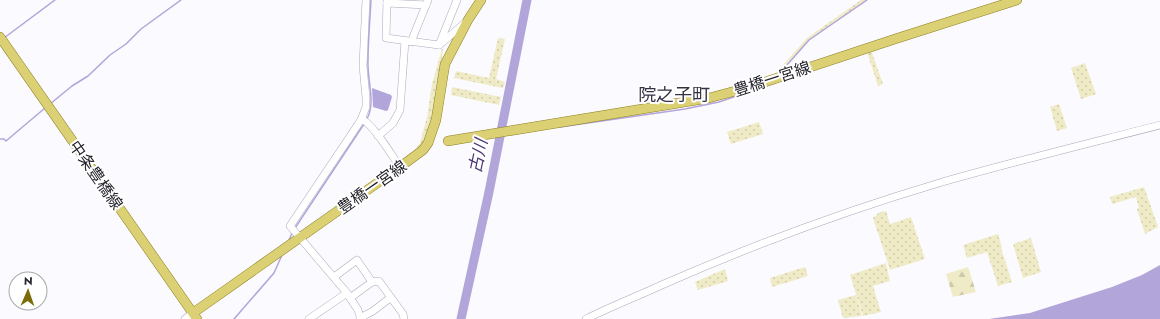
<svg xmlns="http://www.w3.org/2000/svg" width="1160" height="319" font-family="Jost,'Noto Sans JP',sans-serif">
	<style>
		.grass { fill: url(#grass-dots) }
		.forest { fill: url(#forest-firs) }
		.water { fill: #b2a5da }
		.lines { fill: none; stroke-linecap: round; stroke-linejoin: round }
		.stream { stroke: #b2a5da; stroke-width: 1.5 }
		.river { stroke: #b2a5da; stroke-width: 9 }
		.minor-casing { stroke: #ada8bc; stroke-width: 8 }
		.major-casing { stroke: #8d7f20; stroke-width: 10 }
		.minor { stroke: #fff; stroke-width: 7 }
		.major { stroke: #dcd075; stroke-width: 9 }
		.labels { text-anchor: middle; dominant-baseline: central; stroke-width: 4; stroke-linejoin: round; paint-order: stroke }
		.street-label { font-size: 16px; fill: #26242c; stroke: #fff }
		.water-label { font-size: 17px; font-style: italic; fill: #4c3778; stroke: #fff }
		.quarter-label { font-size: 18px; fill: #363243; stroke: #fff }
	</style>
	<defs>
		<pattern id="grass-dots" width="8" height="8" patternUnits="userSpaceOnUse"><rect width="8" height="8" fill="#f0ebc7"/><path d="M2 2h.1M6 6h.1" fill="none" stroke="#cec9ab" stroke-width="1.8" stroke-linecap="round"/></pattern>
		<pattern id="forest-firs" width="22" height="20" patternUnits="userSpaceOnUse"><rect width="22" height="20" fill="#f0ebc7"/><path d="M5 1l3.5 6h-7zM16 11l3.5 6h-7z" fill="#cec9ab"/></pattern>
	</defs>
	<rect width="100%" height="100%" fill="#fbfafe"/>
	<!-- grass -->
	<g class="grass">
		<path d="M 861,0 L 867,0 L 809,40 L 779,72 L 779,74 L 773,76 L 807,38 Z"/>
		<path d="M 498,38 L 505,39 L 496,79 L 505,82 L 503,88 L 454,78 L 456,71 L 489,78 Z"/>
		<path d="M 442,49 L 443,49 L 435,107 L 425,144 L 400,163 L 399,162 L 414,151 L 420,143 L 427,117 L 432,84 Z"/>
		<path d="M 871,50 L 883,84 L 878,86 L 867,52 Z"/>
		<path d="M 1085,63 L 1096,94 L 1081,99 L 1071,68 Z"/>
		<path d="M 452,87 L 501,97 L 499,105 L 451,95 Z"/>
		<path d="M 1059,104 L 1067,128 L 1057,131 L 1050,107 Z"/>
		<path d="M 759,122 L 763,134 L 731,144 L 727,132 Z"/>
		<path d="M 1144,187 L 1158,227 L 1145,234 L 1137,209 L 1139,208 L 1136,197 L 1112,204 L 1110,197 Z"/>
		<path d="M 886,211 L 890,224 L 911,217 L 925,259 L 890,270 L 873,218 L 880,212 Z"/>
		<path d="M 998,234 L 1002,247 L 1001,248 L 1012,282 L 998,286 L 987,252 L 967,258 L 963,245 Z"/>
		<path d="M 1031,238 L 1041,272 L 1023,278 L 1013,244 Z"/>
		<path d="M 886,263 L 890,281 L 873,286 L 881,312 L 863,316 L 850,275 Z"/>
		<path d="M 805,267 L 808,276 L 772,287 L 770,278 Z"/>
		<path d="M 725,269 L 728,281 L 698,290 L 695,282 Z"/>
		<path d="M 856,295 L 862,316 L 843,318 L 838,300 Z"/>
	</g>
	<!-- forest -->
	<path class="forest" d="M 968,267 L 976,292 L 953,297 L 946,274 Z"/>
	<!-- water -->
	<g class="water">
		<path d="M 372,88 L 391,95 L 392,97 L 388,110 L 386,111 L 373,107 Z"/>
		<path d="M 1160,265 L 1160,319 L 989,319 L 1030,313 L 1112,287 L 1142,275 Z"/>
	</g>
	<g class="lines">
		<!-- stream -->
		<g class="stream">
			<path d="M 4,38 L 55,0"/>
			<path d="M 779,74 L 809,40 L 867,0"/>
			<path d="M 50,104 L 72,86 L 88,76 L 110,55 L 126,44 L 141,29 L 181,0"/>
			<path d="M 367,119 C 376,102 367,80 368,61 C 368,41 370,20 371,0"/>
			<path d="M 560,127 L 685,109 L 719,102 L 775,83"/>
			<path d="M 0,139 L 4,139 L 6,141 L 45,108"/>
			<path d="M 295,228 L 364,124"/>
			<path d="M 289,240 L 292,233"/>
			<path d="M 234,319 L 274,273 L 282,255"/>
		</g>
		<!-- river -->
		<path class="river" d="M 461,319 L 489,192 L 527,0"/>
		<!-- minor casing -->
		<g class="minor-casing">
			<g id="minor">
				<path d="M 387,0 L 386,38 L 439,45 L 465,23"/>
				<path d="M 387,3 L 426,5"/>
				<path d="M 411,42 L 428,0"/>
				<path d="M 439,45 L 457,0"/>
				<path d="M 362,119 C 376,128 390,153 400,167"/>
				<path d="M 378,136 L 393,123 L 400,110 L 405,41"/>
				<path d="M 334,277 L 357,260 L 372,282"/>
				<path d="M 350,298 L 372,282 L 379,281 L 403,314 L 404,319"/>
				<path d="M 360,318 L 373,311 L 390,298"/>
				<path d="M 185,319 L 193,313"/>
				<path d="M 309,319 L 347,293"/>
				<path d="M 361,319 L 358,310 L 347,293 L 290,226 L 361,120 L 366,107 L 366,98 L 363,66 L 366,0"/>
				<path d="M 586,319 C 612,306 638,296 664,284 C 753,245 845,211 939,183 C 1012,162 1086,144 1160,125"/>
			</g>
		</g>
		<!-- major casing -->
		<g class="major-casing">
			<g id="major">
				<path d="M 0,37 L 197,319"/>
				<path d="M 448,141 L 709,98 L 750,87 L 895,39 L 1017,0"/>
				<path d="M 193,313 L 400,167 L 423,150 L 428,143 L 436,120 L 445,64 L 468,20 L 481,0"/>
			</g>
		</g>
		<!-- minor -->
		<use href="#minor" class="minor"/>
		<!-- major -->
		<use href="#major" class="major"/>
	</g>
	<g class="labels">
		<!-- street labels -->
		<g class="street-label">
			<text transform="translate(772 79) rotate(-18)">豊橋一宮線</text>
			<text transform="translate(96 175) rotate(55)">中条豊橋線</text>
			<text transform="translate(372 187) rotate(-35)">豊橋一宮線</text>
		</g>
		<!-- water labels -->
		<g class="water-label">
			<text transform="translate(478 156) rotate(-78)">古川</text>
		</g>
		<!-- quarter labels -->
		<g class="quarter-label">
			<text x="674" y="95">院之子町</text>
		</g>
	</g>
	<!-- north arrow -->
	<g transform="translate(28 291) rotate(2)"><circle r="19" fill="#ffffff" stroke="#a8a7ab"/>
	<path d="M0-3L7 15L0 10L-7 15Z" fill="#7a6c06"/>
	<text y="-6" font-size="11" font-weight="bold" text-anchor="middle" fill="#26242c">N</text>
	</g>
</svg>
